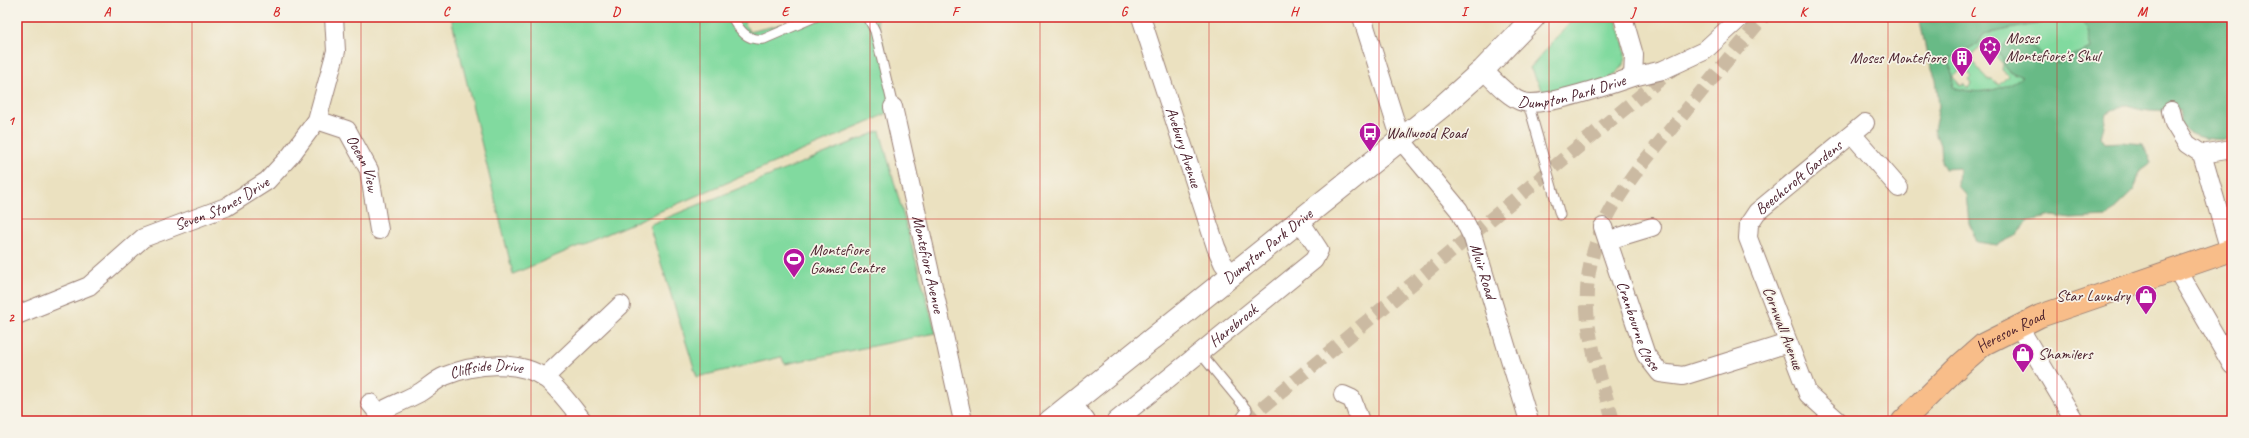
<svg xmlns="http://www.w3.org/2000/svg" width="2249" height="438" font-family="Caveat,sans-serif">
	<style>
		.green { fill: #81da9f; stroke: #667c65; fill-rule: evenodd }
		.forest { fill: #68ba86; stroke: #596c58 }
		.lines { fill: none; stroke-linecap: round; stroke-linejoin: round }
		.pedestrian-tunnel { stroke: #cbbaa2; stroke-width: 14; stroke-dasharray: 14 7; stroke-linecap: butt }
		.service-casing { stroke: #9a8076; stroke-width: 11 }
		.minor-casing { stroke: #9a8076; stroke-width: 20 }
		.tertiary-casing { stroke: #9a8076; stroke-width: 24 }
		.primary-casing { stroke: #9a8076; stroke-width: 24 }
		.service { stroke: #fff; stroke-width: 9 }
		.minor { stroke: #fff; stroke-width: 18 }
		.tertiary { stroke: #fff; stroke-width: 22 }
		.primary { stroke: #f8bd89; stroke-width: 22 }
		.grid { fill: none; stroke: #d62828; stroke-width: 1; stroke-opacity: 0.55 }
		.labels { text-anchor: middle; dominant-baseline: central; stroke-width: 3.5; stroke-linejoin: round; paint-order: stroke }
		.poi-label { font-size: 16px; fill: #4a1f2b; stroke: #f7f3e8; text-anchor: start }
		.street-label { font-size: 16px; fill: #4a1f2b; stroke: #f7f3e8 }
		.neatline { fill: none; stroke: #d62828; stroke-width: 1.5 }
		.grid-label { font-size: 13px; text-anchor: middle; font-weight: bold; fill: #d62828 }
	</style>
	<rect width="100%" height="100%" fill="#f7f3e8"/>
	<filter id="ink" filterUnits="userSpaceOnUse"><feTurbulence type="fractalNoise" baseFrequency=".025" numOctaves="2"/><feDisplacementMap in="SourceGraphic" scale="8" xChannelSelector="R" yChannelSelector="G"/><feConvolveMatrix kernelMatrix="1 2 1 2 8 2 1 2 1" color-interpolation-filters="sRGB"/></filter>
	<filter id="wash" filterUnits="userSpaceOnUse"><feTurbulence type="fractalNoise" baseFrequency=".012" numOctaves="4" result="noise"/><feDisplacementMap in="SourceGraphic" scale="16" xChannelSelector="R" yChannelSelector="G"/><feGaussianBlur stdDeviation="0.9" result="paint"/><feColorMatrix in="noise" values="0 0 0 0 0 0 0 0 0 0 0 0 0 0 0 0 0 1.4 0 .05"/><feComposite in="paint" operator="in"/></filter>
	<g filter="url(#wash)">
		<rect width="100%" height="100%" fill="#ebe1c0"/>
		<!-- green -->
		<g class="green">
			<path d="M 451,17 L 742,17 L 749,32 L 813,17 L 876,17 L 899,106 L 872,121 L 513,274 Z"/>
			<path d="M 1575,17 L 1615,17 C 1619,28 1624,41 1625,53 C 1627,86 1570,90 1545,95 L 1530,68 Z"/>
			<path d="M 2057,17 L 2080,17 L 2088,30 L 2092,48 L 2073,55 L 2058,64 L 2041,59 L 2002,57 L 2007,70 L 2023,77 C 2001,91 1978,96 1953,87 L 1950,59 L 1977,45 L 1984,34 L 2041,23 ZM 1982,46 L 1988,47 L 2003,64 L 2002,70 L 2008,76 L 1999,85 L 1992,79 L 1987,79 L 1972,61 L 1972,55 ZM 1963,67 L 1972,77 L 1969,80 L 1972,84 L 1968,88 L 1964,84 L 1961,86 L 1953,77 Z"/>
			<path d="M 880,131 L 936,333 L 785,364 L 781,357 L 697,377 L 649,225 Z"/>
		</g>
		<!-- forest -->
		<path class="forest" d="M 1919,17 L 2057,17 L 2041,23 L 1984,34 L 1977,45 L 1950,59 L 1953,87 C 1977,96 2001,91 2022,77 L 2007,70 L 2002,57 L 1997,52 L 2007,42 L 2018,39 L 2039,51 L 2041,59 L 2058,64 L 2073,55 L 2092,48 L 2088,30 L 2080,17 L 2232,17 L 2232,139 C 2218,140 2189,140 2182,125 C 2180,120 2180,113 2179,109 C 2159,113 2144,112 2124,105 L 2107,114 L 2101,137 L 2105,143 L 2121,142 L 2143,144 L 2151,163 L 2140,171 L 2134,190 L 2106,217 L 2071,219 L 2052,216 L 2029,221 L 2015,236 L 1997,245 L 1977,242 L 1969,223 L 1966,195 L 1958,186 L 1959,168 L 1945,169 L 1941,161 L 1940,145 L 1934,130 L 1939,106 L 1936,79 L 1927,55 Z"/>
	</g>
	<g filter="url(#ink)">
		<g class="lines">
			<!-- pedestrian-tunnel -->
			<g class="pedestrian-tunnel">
				<path d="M 1246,421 L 1674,68"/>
				<path d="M 1613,421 C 1603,384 1589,347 1587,309 C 1583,228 1632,176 1680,118 C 1707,84 1735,51 1763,17"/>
			</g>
			<!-- service casing -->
			<g class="service-casing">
				<g id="service">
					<path d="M 732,17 C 740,31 747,41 764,39 L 815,17"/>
					<path d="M 868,17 L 875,31 L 893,107"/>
					<path d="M 1528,103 L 1560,215"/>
					<path d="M 1200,353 L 1247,410 L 1239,421"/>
				</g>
			</g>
			<!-- minor casing -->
			<g class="minor-casing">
				<g id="minor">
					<path id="s1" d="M 1141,17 L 1216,247 L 1223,263 L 1232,275"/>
					<path id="s2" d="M 1362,17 L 1401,140 L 1459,210 L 1473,238 L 1529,421"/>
					<path id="s3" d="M 1483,70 C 1494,80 1506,95 1520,101 C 1540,110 1611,84 1633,77 L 1634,55 L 1623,17"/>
					<path d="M 1633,77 L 1663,70 L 1704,51 L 1741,17"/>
					<path id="s4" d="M 893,107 L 963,421"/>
					<path d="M 2171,111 L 2174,123 L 2187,144 L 2202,154 L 2230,251"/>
					<path id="s5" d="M 317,120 L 347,130 L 369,170 L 379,230"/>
					<path d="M 1852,134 L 1899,188"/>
					<path d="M 2202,154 L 2232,149"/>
					<path id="s6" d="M 1603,227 L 1646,355 L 1660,373 L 1683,376 L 1788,343"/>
					<path d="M 1609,240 L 1652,227"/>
					<path d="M 2176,268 L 2232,365"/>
					<path id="s7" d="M 17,315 L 89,286 L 143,238 L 226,207 L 267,181 L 291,155 L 317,120 L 336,51 L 334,17"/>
					<path d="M 2019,327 L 2075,421"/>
					<path d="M 544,378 L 621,305"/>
					<path d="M 1343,395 L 1352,399 L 1360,421"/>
					<path id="s8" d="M 370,403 L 378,413 C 392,405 406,400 419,393 C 428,388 435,380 445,376 C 474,364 518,359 545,378 C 560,390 571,406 583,421"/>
					<path d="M 1072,403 L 1086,421"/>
					<path id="s9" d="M 1116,421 L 1314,260 L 1319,250 L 1300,221"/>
					<path id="s10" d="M 1838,421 L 1808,394 L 1748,238 L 1749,224 L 1757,212 L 1865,123"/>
				</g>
			</g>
			<!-- tertiary casing -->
			<g class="tertiary-casing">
				<g id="tertiary">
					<path id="s11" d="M 1050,421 L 1445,104 L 1483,70 L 1534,17"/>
				</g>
			</g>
			<!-- primary casing -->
			<g class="primary-casing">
				<g id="primary">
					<path id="s12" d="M 1903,421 L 1961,364 L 1984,344 L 2040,316 L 2232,250"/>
				</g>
			</g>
			<!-- service -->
			<use href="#service" class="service"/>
			<!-- minor -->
			<use href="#minor" class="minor"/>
			<!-- tertiary -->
			<use href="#tertiary" class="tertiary"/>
			<!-- primary -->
			<use href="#primary" class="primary"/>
		</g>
	</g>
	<!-- grid -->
	<path class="grid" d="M 192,17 L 192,421M 361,17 L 361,421M 531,17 L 531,421M 700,17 L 700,421M 870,17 L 870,421M 1040,17 L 1040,421M 1209,17 L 1209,421M 1379,17 L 1379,421M 1549,17 L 1549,421M 1718,17 L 1718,421M 1888,17 L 1888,421M 2057,17 L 2057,421M 17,219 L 2232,219"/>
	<!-- icons -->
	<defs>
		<g id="synagogue-pin" transform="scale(1.15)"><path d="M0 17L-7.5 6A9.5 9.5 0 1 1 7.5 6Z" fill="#b5179e" stroke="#f7f3e8"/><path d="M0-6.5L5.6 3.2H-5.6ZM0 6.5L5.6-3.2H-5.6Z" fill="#fff"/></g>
		<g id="building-pin" transform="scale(1.15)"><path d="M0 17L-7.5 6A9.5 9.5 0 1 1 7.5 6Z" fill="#b5179e" stroke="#f7f3e8"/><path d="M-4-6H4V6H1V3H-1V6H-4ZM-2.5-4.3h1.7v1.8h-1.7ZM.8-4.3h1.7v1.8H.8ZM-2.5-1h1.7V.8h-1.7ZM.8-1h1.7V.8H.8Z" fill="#fff"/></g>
		<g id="bus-pin" transform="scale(1.15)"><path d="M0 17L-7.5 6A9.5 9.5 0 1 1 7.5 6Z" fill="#b5179e" stroke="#f7f3e8"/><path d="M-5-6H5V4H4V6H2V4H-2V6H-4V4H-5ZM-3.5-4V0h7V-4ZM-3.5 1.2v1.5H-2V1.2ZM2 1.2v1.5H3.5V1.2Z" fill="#fff"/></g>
		<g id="stadium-pin" transform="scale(1.15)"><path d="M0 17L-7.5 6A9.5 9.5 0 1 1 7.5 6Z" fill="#b5179e" stroke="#f7f3e8"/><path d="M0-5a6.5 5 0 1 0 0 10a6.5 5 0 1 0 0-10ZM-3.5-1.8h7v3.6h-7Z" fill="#fff"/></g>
		<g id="shop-pin" transform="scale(1.15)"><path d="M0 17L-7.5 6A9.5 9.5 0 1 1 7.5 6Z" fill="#b5179e" stroke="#f7f3e8"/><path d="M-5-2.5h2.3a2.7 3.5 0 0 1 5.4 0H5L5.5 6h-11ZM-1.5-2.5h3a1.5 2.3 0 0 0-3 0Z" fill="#fff"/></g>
	</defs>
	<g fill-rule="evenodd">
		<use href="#synagogue-pin" x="1990" y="47"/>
		<use href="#building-pin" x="1962" y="58"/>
		<use href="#bus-pin" x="1370" y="133"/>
		<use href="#stadium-pin" x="794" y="259"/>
		<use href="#shop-pin" x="2146" y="296"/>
		<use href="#shop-pin" x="2023" y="354"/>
	</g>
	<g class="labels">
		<!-- poi labels -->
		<g class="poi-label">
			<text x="2006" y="38">Moses<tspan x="2006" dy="18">Montefiore's Shul</tspan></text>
			<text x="1946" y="58" text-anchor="end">Moses Montefiore</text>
			<text x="1386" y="133">Wallwood Road</text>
			<text x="810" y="250">Montefiore<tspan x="810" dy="18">Games Centre</tspan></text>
			<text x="2130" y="296" text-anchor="end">Star Laundry</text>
			<text x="2038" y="354">Shamilers</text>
		</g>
		<!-- street labels -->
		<g class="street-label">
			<text stroke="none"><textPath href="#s3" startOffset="102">Dumpton Park Drive</textPath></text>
			<text stroke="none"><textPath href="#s1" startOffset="137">Avebury Avenue</textPath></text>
			<text stroke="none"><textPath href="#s5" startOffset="69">Ocean View</textPath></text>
			<text stroke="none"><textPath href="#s10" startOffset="290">Beechcroft Gardens</textPath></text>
			<text stroke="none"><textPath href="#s7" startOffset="236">Seven Stones Drive</textPath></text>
			<text stroke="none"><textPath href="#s11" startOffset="279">Dumpton Park Drive</textPath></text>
			<text stroke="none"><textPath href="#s4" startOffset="161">Montefiore Avenue</textPath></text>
			<text stroke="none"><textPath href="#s2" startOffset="286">Muir Road</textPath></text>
			<text stroke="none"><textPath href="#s6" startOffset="105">Cranbourne Close</textPath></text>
			<text stroke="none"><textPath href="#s9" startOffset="151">Harebrook</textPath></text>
			<text transform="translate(1783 328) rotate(69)">Cornwall Avenue</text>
			<text stroke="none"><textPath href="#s12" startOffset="141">Hereson Road</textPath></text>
			<text stroke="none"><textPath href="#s8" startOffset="132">Cliffside Drive</textPath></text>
		</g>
	</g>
	<!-- margin -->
	<rect width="2249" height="438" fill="none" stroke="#f7f3e8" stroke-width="44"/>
	<rect x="22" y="22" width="2205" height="394" class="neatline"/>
	<g class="grid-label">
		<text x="107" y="16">A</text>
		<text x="276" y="16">B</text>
		<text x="446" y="16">C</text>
		<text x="616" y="16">D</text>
		<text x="785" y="16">E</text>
		<text x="955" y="16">F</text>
		<text x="1124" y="16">G</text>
		<text x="1294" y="16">H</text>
		<text x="1464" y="16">I</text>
		<text x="1633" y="16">J</text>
		<text x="1803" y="16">K</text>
		<text x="1973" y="16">L</text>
		<text x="2142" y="16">M</text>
		<text x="11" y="125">1</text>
		<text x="11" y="322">2</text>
	</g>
</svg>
